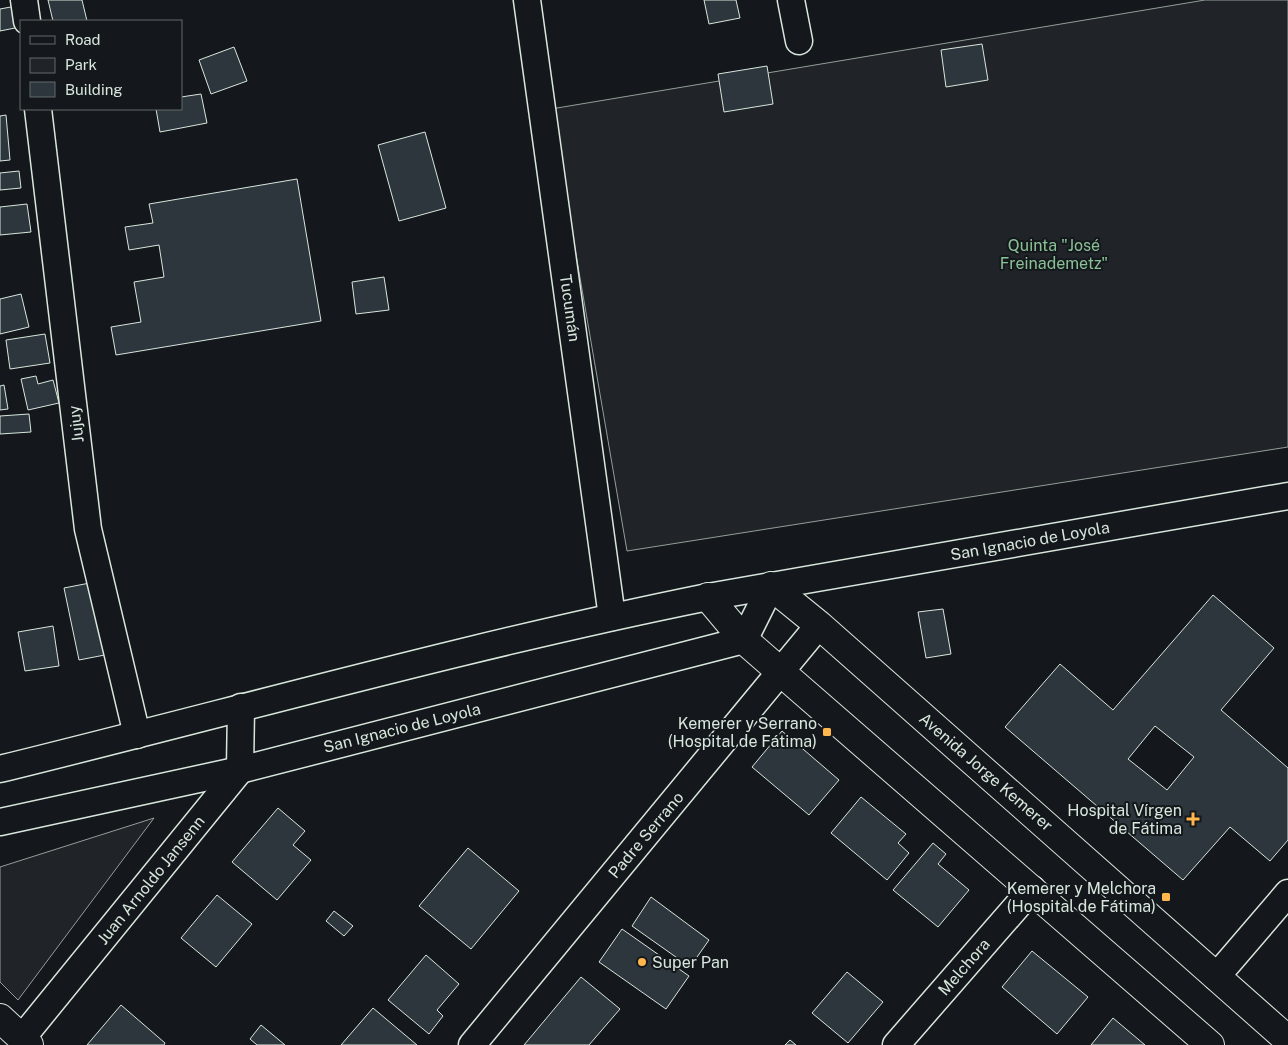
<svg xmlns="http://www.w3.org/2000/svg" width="1288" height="1045" font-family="'Public Sans',sans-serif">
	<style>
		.green { fill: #202428; stroke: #939e99 }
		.building { fill: #2c363c; stroke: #d8e6dc; fill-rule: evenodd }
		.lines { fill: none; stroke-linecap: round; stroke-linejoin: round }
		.street-casing { stroke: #d8e6dc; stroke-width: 29 }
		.secondary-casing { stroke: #d8e6dc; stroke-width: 30 }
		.street { stroke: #14181c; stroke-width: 26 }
		.secondary { stroke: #14181c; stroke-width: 28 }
		.poi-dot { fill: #ffb74d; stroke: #14181c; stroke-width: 2 }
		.labels { text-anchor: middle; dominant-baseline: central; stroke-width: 4; stroke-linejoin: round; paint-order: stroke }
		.park-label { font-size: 16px; fill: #8ac095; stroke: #14181c }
		.street-label { font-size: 16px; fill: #d8e6dc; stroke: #14181c }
		.poi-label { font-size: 16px; fill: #d8e6dc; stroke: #14181c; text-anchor: end }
	</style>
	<rect width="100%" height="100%" fill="#14181c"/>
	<!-- green -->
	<g class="green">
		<path d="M 1205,0 L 1288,0 L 1288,447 L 627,551 L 551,109 Z"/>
		<path d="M 154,818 L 18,1000 L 0,982 L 0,867 Z"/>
	</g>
	<!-- building -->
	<g class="building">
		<path d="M 48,0 L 82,0 L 87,21 L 53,21 Z"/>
		<path d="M 704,0 L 736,0 L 740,18 L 709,24 Z"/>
		<path d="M 16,6 L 20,27 L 0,31 L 0,9 Z"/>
		<path d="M 982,44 L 988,80 L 946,87 L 941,50 Z"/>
		<path d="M 234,47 L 247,81 L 211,94 L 199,60 Z"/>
		<path d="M 767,66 L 773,104 L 724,112 L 718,74 Z"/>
		<path d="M 201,94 L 207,123 L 160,132 L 156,109 L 181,109 L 181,97 Z"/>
		<path d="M 6,115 L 10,160 L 0,161 L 0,116 Z"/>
		<path d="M 425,132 L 446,208 L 399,221 L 378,145 Z"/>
		<path d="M 19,171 L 21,188 L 0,190 L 0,173 Z"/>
		<path d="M 297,179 L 321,321 L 116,355 L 111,327 L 141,322 L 134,282 L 164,277 L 159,245 L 129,250 L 125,227 L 153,223 L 149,204 Z"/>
		<path d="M 27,204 L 31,232 L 0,235 L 0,207 Z"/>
		<path d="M 384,277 L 389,310 L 356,314 L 352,282 Z"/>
		<path d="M 21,294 L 29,327 L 0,334 L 0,299 Z"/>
		<path d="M 45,334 L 50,363 L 10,369 L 6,340 Z"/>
		<path d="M 36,376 L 38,384 L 53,380 L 59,403 L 28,410 L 21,379 Z"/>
		<path d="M 4,385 L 8,409 L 0,410 L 0,386 Z"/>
		<path d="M 29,414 L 31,432 L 0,434 L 0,416 Z"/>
		<path d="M 100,581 L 115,653 L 79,660 L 64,588 Z"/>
		<path d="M 1213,595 L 1274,648 L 1221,710 L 1288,768 L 1288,840 L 1270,861 L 1230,827 L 1183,880 L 1005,727 L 1060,664 L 1113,710 ZM 1155,726 L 1194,757 L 1167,790 L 1128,759 Z"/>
		<path d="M 943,609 L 951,654 L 926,658 L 918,612 Z"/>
		<path d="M 53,626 L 59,666 L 25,671 L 18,632 Z"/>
		<path d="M 782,731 L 839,780 L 809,815 L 752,767 Z"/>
		<path d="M 861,797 L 906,834 L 898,843 L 909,853 L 887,880 L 831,833 Z"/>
		<path d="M 278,808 L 305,831 L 293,845 L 311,860 L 277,900 L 232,862 Z"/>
		<path d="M 933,843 L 946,854 L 938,864 L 969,890 L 938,927 L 893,890 Z"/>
		<path d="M 468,848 L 519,891 L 471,949 L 419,906 Z"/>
		<path d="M 217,895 L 252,924 L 216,967 L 181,938 Z"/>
		<path d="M 651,897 L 709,940 L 690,967 L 632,926 Z"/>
		<path d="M 334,911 L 353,926 L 344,936 L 326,921 Z"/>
		<path d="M 622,929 L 689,976 L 666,1009 L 599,962 Z"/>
		<path d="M 1032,951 L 1088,997 L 1057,1034 L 1002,987 Z"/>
		<path d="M 426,955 L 459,984 L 437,1010 L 443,1016 L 429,1034 L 388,1000 Z"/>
		<path d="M 847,972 L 883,1002 L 848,1043 L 812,1013 Z"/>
		<path d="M 581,977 L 620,1009 L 589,1045 L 524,1045 Z"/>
		<path d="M 121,1005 L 165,1043 L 164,1045 L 87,1045 Z"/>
		<path d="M 373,1008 L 417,1045 L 341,1045 Z"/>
		<path d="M 1113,1018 L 1145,1045 L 1091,1045 Z"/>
		<path d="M 261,1025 L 285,1045 L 257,1045 L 250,1039 Z"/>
		<path d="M 790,1040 L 796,1045 L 785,1045 Z"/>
	</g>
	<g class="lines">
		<!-- street casing -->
		<g class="street-casing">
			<g id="street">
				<path d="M 24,0 L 27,21"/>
				<path d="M 527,0 L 612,617"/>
				<path d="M 791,0 L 799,41"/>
				<path d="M 38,109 L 88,529 L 137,735"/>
				<path d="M 0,769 C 236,711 470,645 708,597 L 1288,496"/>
				<path d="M 0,822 L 240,770 L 744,640 L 771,586"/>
				<path d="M 1216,977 L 1288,893"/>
				<path d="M 22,1038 L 240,770 L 241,707"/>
				<path d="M 472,1045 L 819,625"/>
				<path d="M 896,1045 L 1032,889"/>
			</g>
		</g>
		<!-- secondary casing -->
		<g class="secondary-casing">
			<g id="secondary">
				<path d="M 771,586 L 819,625 L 1288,1040"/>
				<path d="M 708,597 L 744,640 L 1210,1045"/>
				<path d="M 0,1018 L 29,1045"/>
			</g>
		</g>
		<!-- street -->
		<use href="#street" class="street"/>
		<!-- secondary -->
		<use href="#secondary" class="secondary"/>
	</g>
	<!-- markers -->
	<g class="poi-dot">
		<rect x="822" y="727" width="10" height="10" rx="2.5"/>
		<path d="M1190.5 811.5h5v5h5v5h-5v5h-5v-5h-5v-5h5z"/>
		<rect x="1161" y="892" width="10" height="10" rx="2.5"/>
		<circle cx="642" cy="962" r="5"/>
	</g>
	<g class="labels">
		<!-- park labels -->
		<g class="park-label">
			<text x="1054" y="245">Quinta "José<tspan x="1054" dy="18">Freinademetz"</tspan></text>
		</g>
		<!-- street labels -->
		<g class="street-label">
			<text transform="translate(570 308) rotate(82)">Tucumán</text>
			<text transform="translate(76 424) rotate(-97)">Jujuy</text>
			<text transform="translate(1030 541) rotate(-10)">San Ignacio de Loyola</text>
			<text transform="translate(402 728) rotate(-14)">San Ignacio de Loyola</text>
			<text transform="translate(986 772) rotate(41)">Avenida Jorge Kemerer</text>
			<text transform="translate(646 835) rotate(-50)">Padre Serrano</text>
			<text transform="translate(151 880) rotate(-51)">Juan Arnoldo Jansenn</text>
			<text transform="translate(964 967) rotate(-49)">Melchora</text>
		</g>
		<!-- poi labels -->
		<g class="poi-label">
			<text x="817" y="723">Kemerer y Serrano<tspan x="817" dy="18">(Hospital de Fátima)</tspan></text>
			<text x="1182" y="810">Hospital Vírgen<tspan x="1182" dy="18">de Fátima</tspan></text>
			<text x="1156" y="888">Kemerer y Melchora<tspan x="1156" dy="18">(Hospital de Fátima)</tspan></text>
			<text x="652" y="962" text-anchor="start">Super Pan</text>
		</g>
	</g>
	<!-- legend -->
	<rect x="20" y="20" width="162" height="90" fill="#14181c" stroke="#626a69"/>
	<rect x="30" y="36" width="25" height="8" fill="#14181c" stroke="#626a69"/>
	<text x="65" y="45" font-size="15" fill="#d8e6dc">Road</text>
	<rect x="30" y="58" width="25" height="15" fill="#202428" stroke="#626a69"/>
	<text x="65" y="70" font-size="15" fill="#d8e6dc">Park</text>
	<rect x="30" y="82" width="25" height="15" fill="#2c363c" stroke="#626a69"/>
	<text x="65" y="95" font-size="15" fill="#d8e6dc">Building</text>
</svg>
